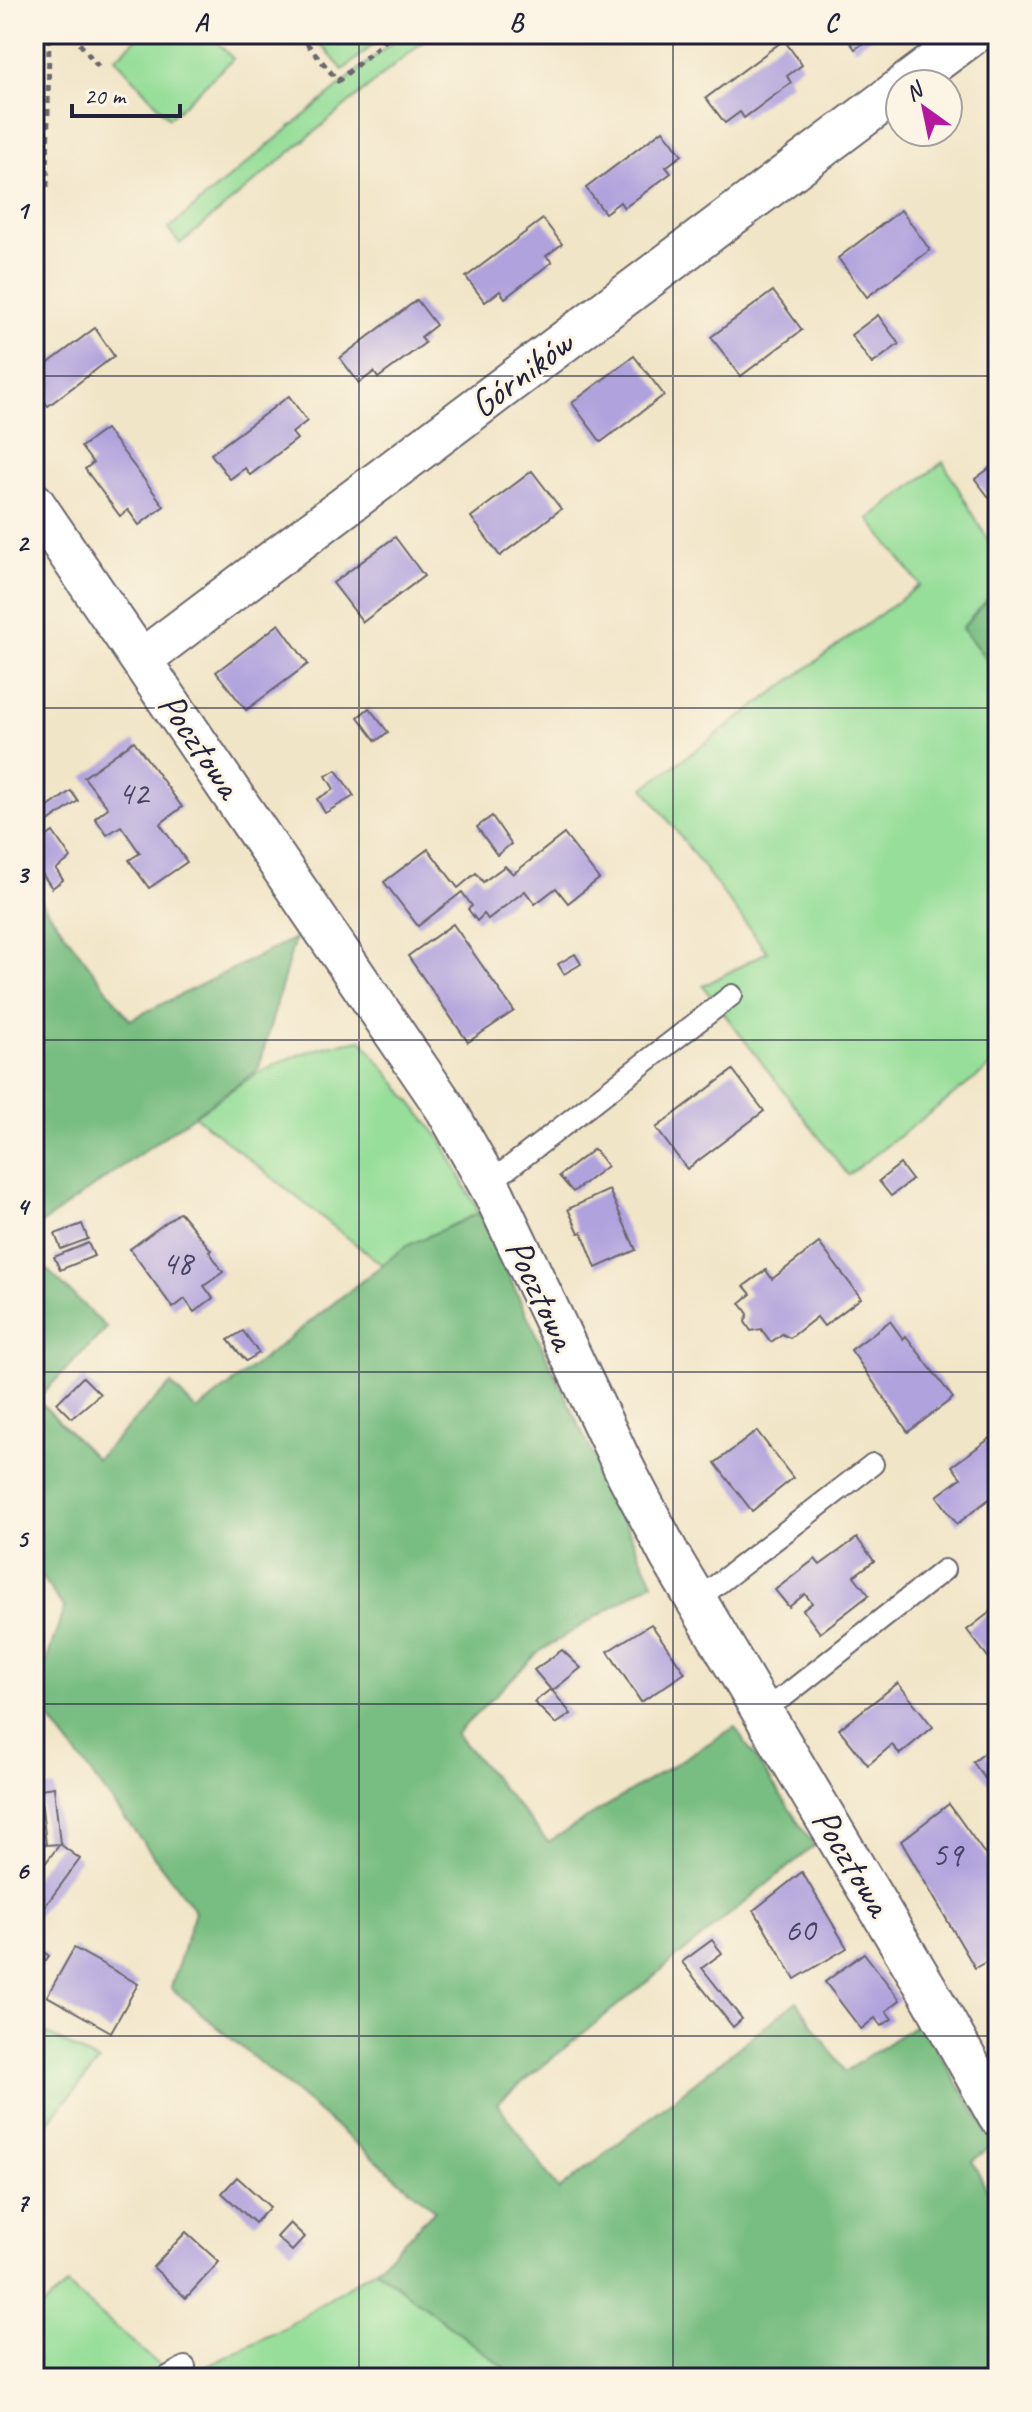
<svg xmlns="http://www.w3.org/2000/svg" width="1032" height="2412" font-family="Caveat,sans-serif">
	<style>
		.green { fill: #96de99; stroke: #5c806a; stroke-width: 2 }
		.forest { fill: #78bd81; stroke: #4d705e; stroke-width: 2 }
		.building { fill: #b0a2dd }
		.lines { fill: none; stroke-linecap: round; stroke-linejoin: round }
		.lane-casing { stroke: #6a666c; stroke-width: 24 }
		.street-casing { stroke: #6a666c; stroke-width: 44 }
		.path { stroke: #6a666c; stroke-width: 5; stroke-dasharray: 6 6; stroke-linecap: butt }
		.lane { stroke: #fff; stroke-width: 20 }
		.street { stroke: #fff; stroke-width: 40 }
		.grid { fill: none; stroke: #22223b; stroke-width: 2; stroke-opacity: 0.55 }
		.labels { text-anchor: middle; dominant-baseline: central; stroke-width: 6; stroke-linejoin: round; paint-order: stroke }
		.number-label { font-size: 34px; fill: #464264 }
		.street-label { font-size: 38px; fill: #22223b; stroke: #fcf5e5 }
		.neatline { fill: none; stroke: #22223b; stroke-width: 3 }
		.grid-label { font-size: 26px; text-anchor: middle; font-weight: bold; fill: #22223b }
	</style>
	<rect width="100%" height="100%" fill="#fcf5e5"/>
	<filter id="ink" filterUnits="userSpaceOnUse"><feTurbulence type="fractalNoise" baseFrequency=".0125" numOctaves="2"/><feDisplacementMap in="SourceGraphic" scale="16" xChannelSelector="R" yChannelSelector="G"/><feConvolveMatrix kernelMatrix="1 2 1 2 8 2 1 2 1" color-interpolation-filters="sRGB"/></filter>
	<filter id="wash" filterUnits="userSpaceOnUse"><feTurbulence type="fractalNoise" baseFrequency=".006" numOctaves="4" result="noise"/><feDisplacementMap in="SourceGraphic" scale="32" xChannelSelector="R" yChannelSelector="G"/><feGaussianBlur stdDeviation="1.8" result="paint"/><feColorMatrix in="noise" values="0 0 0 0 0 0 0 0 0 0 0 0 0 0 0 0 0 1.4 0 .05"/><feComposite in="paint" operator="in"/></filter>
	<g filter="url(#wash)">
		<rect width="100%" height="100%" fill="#f1e5c7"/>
		<!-- green -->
		<g class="green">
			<path d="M 142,34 L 210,34 L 233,59 L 169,118 L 115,58 Z"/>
			<path d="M 312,34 L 386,34 L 343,70 Z"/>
			<path d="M 402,34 L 432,34 L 180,244 L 168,229 Z"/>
			<path d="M 943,462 L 998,557 L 998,588 L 962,628 L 998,674 L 998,1061 L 848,1175 L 703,986 L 767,952 L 644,788 L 920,585 L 869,519 Z"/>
			<path d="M 362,1040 L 442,1141 L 479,1213 L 407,1246 L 382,1265 L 195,1116 C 253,1073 288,1050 362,1040 Z"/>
			<path d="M 35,2027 L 99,2062 L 34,2139 L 34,2029 Z"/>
			<path d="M 375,2269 L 518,2378 L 184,2378 L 286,2327 Z"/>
			<path d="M 67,2285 L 174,2378 L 34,2378 L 34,2315 Z"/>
		</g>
		<!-- forest -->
		<g class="forest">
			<path d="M 998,588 L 998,674 L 962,628 Z"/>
			<path d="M 34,892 L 130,1020 L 295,938 L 258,1070 L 34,1229 Z"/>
			<path d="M 479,1213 L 653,1582 L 539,1652 L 456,1734 L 548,1842 L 735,1727 L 814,1846 L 497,2103 L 559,2190 L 797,2001 L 845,2072 L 920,2022 L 995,2144 L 972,2161 L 998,2211 L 998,2378 L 518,2378 L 375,2269 L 435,2210 L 171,1988 L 195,1911 L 34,1698 L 64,1608 L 34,1567 L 34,1257 L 107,1328 L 37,1399 L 96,1459 L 171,1384 L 197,1411 L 406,1246 Z"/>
		</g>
		<g id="blocks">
			<!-- building -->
			<g class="building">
				<path d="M 844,34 L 876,34 L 855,49 Z"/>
				<path d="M 784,40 L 802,65 L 787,76 L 791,83 L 744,118 L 740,112 L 725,123 L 706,98 Z"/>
				<path d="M 663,130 L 682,155 L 666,167 L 671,173 L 624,208 L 620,202 L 605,213 L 586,188 Z"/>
				<path d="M 901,210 L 930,250 L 867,297 L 838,258 Z"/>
				<path d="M 543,219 L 562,244 L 546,256 L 552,262 L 505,298 L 500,291 L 485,302 L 466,277 Z"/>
				<path d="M 773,291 L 802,330 L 741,376 L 711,337 Z"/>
				<path d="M 417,300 L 436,325 L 421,337 L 425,343 L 378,378 L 374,372 L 359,383 L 340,358 Z"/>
				<path d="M 878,315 L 899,344 L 872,364 L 851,335 Z"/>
				<path d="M 95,328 L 114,356 L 48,406 L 34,388 L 34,374 Z"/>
				<path d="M 634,356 L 664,395 L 601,442 L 572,403 Z"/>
				<path d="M 289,396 L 307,421 L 292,433 L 297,439 L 250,475 L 245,468 L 230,479 L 211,454 Z"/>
				<path d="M 106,429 L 164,506 L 139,525 L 128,510 L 120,516 L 85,469 L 93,463 L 81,447 Z"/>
				<path d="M 998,462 L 998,509 L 975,479 Z"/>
				<path d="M 532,471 L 561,509 L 500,556 L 471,517 Z"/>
				<path d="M 395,537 L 424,576 L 363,622 L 333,583 Z"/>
				<path d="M 279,624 L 308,664 L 246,710 L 216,672 Z"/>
				<path d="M 369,708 L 388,732 L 376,741 L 358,717 Z"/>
				<path d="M 134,741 L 182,807 L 160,824 L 187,862 L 149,888 L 129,860 L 140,853 L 121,826 L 107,835 L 95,818 L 108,808 L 84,777 Z"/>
				<path d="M 336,770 L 354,796 L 325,813 L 317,799 L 334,789 L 326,776 Z"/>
				<path d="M 71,791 L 78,801 L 34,832 L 34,817 Z"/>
				<path d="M 492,816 L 511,844 L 497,855 L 477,827 Z"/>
				<path d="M 53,832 L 71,858 L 56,869 L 63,880 L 52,888 L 34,862 L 34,845 Z"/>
				<path d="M 564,834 L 599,879 L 568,903 L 556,888 L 535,904 L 525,891 L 488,919 L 484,914 L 477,921 L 468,909 L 472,906 L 462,892 L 418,926 L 384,882 L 428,849 L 458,888 L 476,873 L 483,882 L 505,866 L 513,874 Z"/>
				<path d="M 453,924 L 514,1011 L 468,1042 L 408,956 Z"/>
				<path d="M 575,954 L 581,964 L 564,974 L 558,964 Z"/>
				<path d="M 733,1070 L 764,1111 L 687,1169 L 656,1128 Z"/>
				<path d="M 594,1149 L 607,1166 L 573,1192 L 559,1176 Z"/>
				<path d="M 900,1164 L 912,1180 L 891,1196 L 879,1181 Z"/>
				<path d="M 609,1190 L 636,1250 L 596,1268 L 582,1232 L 579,1233 L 568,1209 Z"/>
				<path d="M 180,1212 L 211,1250 L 209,1251 L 223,1272 L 204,1286 L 213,1298 L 194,1312 L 185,1299 L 173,1308 L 130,1249 Z"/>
				<path d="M 82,1224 L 88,1239 L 61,1249 L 55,1234 Z"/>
				<path d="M 88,1243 L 94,1256 L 60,1270 L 54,1257 Z"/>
				<path d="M 819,1243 L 861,1298 L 824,1326 L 817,1317 L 790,1338 L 782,1334 L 771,1342 L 761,1329 L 751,1331 L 745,1322 L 748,1314 L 740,1303 L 751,1294 L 744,1286 L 766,1270 L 772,1279 Z"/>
				<path d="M 890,1321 L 903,1339 L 906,1336 L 953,1398 L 908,1432 L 851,1350 Z"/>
				<path d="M 243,1331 L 259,1353 L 246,1361 L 228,1340 Z"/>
				<path d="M 83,1377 L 100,1394 L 72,1418 L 57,1403 Z"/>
				<path d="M 757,1431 L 793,1478 L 752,1511 L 715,1463 Z"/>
				<path d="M 992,1437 L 998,1445 L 998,1492 L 957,1524 L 937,1496 L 961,1478 L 952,1466 Z"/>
				<path d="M 857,1538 L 874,1561 L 854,1576 L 869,1595 L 820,1633 L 803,1610 L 812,1603 L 805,1594 L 789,1607 L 775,1590 L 815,1559 L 820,1565 Z"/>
				<path d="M 998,1606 L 998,1670 L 967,1630 Z"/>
				<path d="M 651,1624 L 685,1673 L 641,1702 L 608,1651 Z"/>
				<path d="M 562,1650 L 581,1668 L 552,1691 L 534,1670 Z"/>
				<path d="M 898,1683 L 933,1727 L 900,1754 L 892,1745 L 868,1765 L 839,1729 Z"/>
				<path d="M 551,1689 L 571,1714 L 556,1724 L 534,1702 Z"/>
				<path d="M 998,1744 L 998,1767 L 987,1752 Z"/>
				<path d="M 985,1753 L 998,1770 L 998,1777 L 989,1784 L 973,1762 Z"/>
				<path d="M 54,1787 L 60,1844 L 80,1859 L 34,1921 L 34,1878 L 60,1844 L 46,1845 L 40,1789 Z"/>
				<path d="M 949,1804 L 994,1867 L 992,1868 L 998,1881 L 998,1955 L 975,1968 L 901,1841 Z"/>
				<path d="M 802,1872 L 847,1948 L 795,1979 L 754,1910 Z"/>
				<path d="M 712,1940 L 722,1953 L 702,1968 L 742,2019 L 733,2027 L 682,1962 Z"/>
				<path d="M 34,1944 L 49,1956 L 34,1975 Z"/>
				<path d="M 74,1948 L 138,1984 L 111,2032 L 47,1996 Z"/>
				<path d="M 864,1953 L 900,2000 L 886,2011 L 892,2019 L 881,2026 L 875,2018 L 861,2029 L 825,1982 Z"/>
				<path d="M 237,2177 L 270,2207 L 255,2223 L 222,2193 Z"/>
				<path d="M 290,2223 L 305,2237 L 292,2251 L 277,2237 Z"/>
				<path d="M 186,2232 L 219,2262 L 186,2298 L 153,2267 Z"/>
			</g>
		</g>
	</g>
	<g filter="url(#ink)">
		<use href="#blocks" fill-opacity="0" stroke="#6a666c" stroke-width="2"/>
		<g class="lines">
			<!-- lane casing -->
			<g class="lane-casing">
				<g id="lane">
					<path d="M 488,1184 L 732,995"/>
					<path d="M 697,1600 L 873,1464"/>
					<path d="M 762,1709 L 786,1695 L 944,1570"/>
					<path d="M 166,2378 L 185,2367"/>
				</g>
			</g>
			<!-- street casing -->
			<g class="street-casing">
				<g id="street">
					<path d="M 906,84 L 973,34"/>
					<path d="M 34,503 L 446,1109 L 494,1194 L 625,1470 L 670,1556 L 927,1989 L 998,2116"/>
					<path d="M 142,659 L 900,89"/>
				</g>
			</g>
			<!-- path -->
			<g class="path">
				<path d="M 72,34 L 102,71"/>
				<path d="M 299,34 L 338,81 L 393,34"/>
				<path d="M 34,171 L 47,187 L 34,197"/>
				<path d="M 47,187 L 49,34"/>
			</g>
			<!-- lane -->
			<use href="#lane" class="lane"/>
			<!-- street -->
			<use href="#street" class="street"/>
		</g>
	</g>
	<!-- grid -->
	<path class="grid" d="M 359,34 L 359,2378M 673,34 L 673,2378M 34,376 L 998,376M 34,708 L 998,708M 34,1040 L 998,1040M 34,1372 L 998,1372M 34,1704 L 998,1704M 34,2036 L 998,2036"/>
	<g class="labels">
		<!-- number labels -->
		<g class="number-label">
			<text x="133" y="792">42</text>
			<text x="177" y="1262">48</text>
			<text x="947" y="1854">59</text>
			<text x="800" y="1929">60</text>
		</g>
		<!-- street labels -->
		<g class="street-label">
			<text transform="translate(521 374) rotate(-37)">Górników</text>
			<text transform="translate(200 745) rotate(56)">Pocztowa</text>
			<text transform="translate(541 1294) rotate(65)">Pocztowa</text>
			<text transform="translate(852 1862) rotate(59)">Pocztowa</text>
		</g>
	</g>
	<!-- margin -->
	<rect width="1032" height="2412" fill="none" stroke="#fcf5e5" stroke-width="88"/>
	<!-- north arrow -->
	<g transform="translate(924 108) rotate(327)"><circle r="38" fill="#fcf5e5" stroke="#a5a1a1" stroke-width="2"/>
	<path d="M0-6L14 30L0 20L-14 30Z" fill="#b5179e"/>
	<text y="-12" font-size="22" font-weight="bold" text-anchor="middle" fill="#22223b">N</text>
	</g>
	<!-- scale -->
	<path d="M72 104v12h108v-12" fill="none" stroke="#22223b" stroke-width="4"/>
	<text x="84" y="104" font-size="24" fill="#22223b" stroke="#fcf5e5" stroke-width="6" paint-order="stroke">20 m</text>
	<rect x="44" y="44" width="944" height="2324" class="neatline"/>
	<g class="grid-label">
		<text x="201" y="31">A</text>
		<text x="516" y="31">B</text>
		<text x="831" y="31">C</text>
		<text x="22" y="219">1</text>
		<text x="22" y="551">2</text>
		<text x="22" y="883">3</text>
		<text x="22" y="1215">4</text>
		<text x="22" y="1547">5</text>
		<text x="22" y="1879">6</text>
		<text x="22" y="2211">7</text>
	</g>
</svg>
